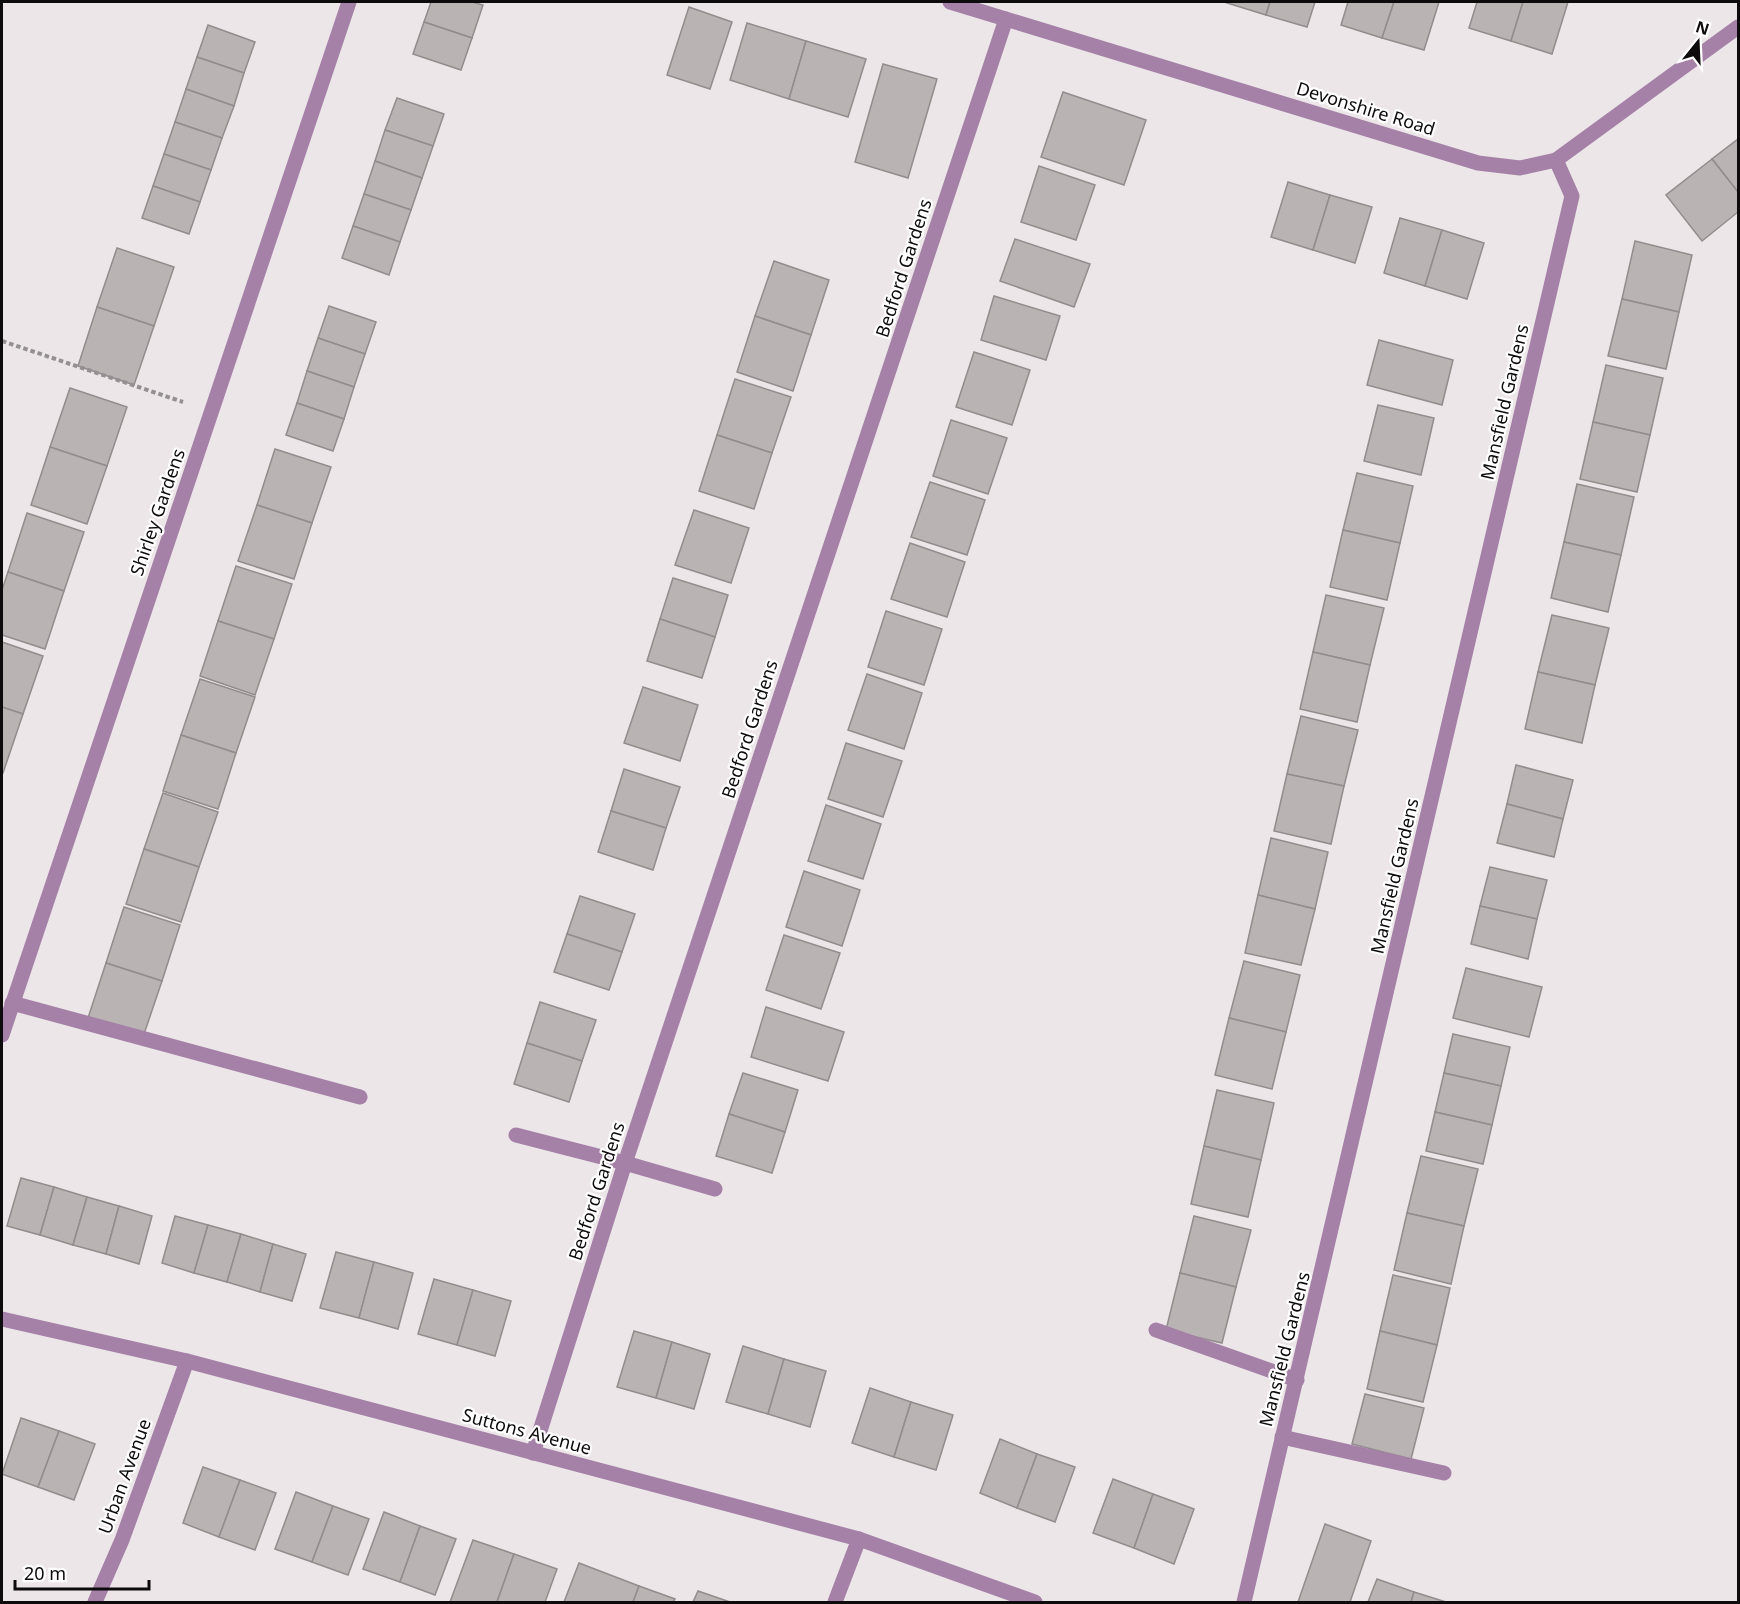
<svg xmlns="http://www.w3.org/2000/svg" width="1740" height="1604" font-family="'Noto Sans',sans-serif">
	<style>
		.building { fill: #bab3b4; stroke: #938c8d; stroke-width: 1.5 }
		.lines { fill: none; stroke-linecap: round; stroke-linejoin: round }
		.path { stroke: #949092; stroke-width: 4; stroke-dasharray: 4.5 3; stroke-linecap: butt }
		.service { stroke: #a580a7; stroke-width: 15 }
		.minor { stroke: #a580a7; stroke-width: 15 }
		.tertiary { stroke: #a580a7; stroke-width: 15 }
		.labels { text-anchor: middle; dominant-baseline: central; stroke-width: 4.5; stroke-linejoin: round; paint-order: stroke }
		.street-label { font-size: 18px; fill: #0d0b0c; stroke: #fff }
	</style>
	<rect width="100%" height="100%" fill="#ece6e9"/>
	<!-- building -->
	<g class="building">
		<path d="M 431,2 L 472,2 L 483,5 L 472,38 L 424,22 Z"/>
		<path d="M 1224,2 L 1270,2 L 1266,15 Z"/>
		<path d="M 1270,2 L 1315,2 L 1307,27 L 1266,15 Z"/>
		<path d="M 1348,2 L 1394,2 L 1382,38 L 1341,25 Z"/>
		<path d="M 1394,2 L 1439,2 L 1424,50 L 1382,38 Z"/>
		<path d="M 1477,2 L 1523,2 L 1511,41 L 1469,28 Z"/>
		<path d="M 1523,2 L 1568,2 L 1552,54 L 1511,41 Z"/>
		<path d="M 689,7 L 732,22 L 710,89 L 667,75 Z"/>
		<path d="M 424,22 L 472,38 L 461,70 L 413,54 Z"/>
		<path d="M 747,23 L 806,41 L 789,99 L 730,80 Z"/>
		<path d="M 208,25 L 255,42 L 244,73 L 197,57 Z"/>
		<path d="M 806,41 L 866,59 L 848,117 L 789,99 Z"/>
		<path d="M 197,57 L 244,73 L 234,106 L 186,89 Z"/>
		<path d="M 883,64 L 937,79 L 908,178 L 855,162 Z"/>
		<path d="M 186,89 L 234,106 L 222,138 L 175,122 Z"/>
		<path d="M 1063,92 L 1146,120 L 1124,185 L 1041,157 Z"/>
		<path d="M 397,98 L 444,114 L 433,146 L 385,130 Z"/>
		<path d="M 175,122 L 222,138 L 211,170 L 164,154 Z"/>
		<path d="M 385,130 L 433,146 L 422,178 L 375,161 Z"/>
		<path d="M 1738,139 L 1738,192 L 1712,159 Z"/>
		<path d="M 164,154 L 211,170 L 200,202 L 153,186 Z"/>
		<path d="M 1712,159 L 1738,192 L 1738,212 L 1702,241 L 1666,195 Z"/>
		<path d="M 375,161 L 422,178 L 411,210 L 364,194 Z"/>
		<path d="M 1039,166 L 1095,185 L 1076,240 L 1021,222 Z"/>
		<path d="M 1288,182 L 1330,195 L 1313,250 L 1271,237 Z"/>
		<path d="M 153,186 L 200,202 L 189,234 L 142,218 Z"/>
		<path d="M 364,194 L 411,210 L 400,242 L 353,226 Z"/>
		<path d="M 1330,195 L 1372,207 L 1355,263 L 1313,250 Z"/>
		<path d="M 1400,218 L 1442,230 L 1425,286 L 1384,273 Z"/>
		<path d="M 353,226 L 400,242 L 389,275 L 342,258 Z"/>
		<path d="M 1442,230 L 1484,243 L 1467,299 L 1425,286 Z"/>
		<path d="M 1015,239 L 1090,264 L 1074,307 L 1000,281 Z"/>
		<path d="M 1635,241 L 1692,255 L 1679,312 L 1622,299 Z"/>
		<path d="M 117,248 L 174,267 L 154,326 L 97,307 Z"/>
		<path d="M 774,261 L 829,280 L 811,335 L 755,316 Z"/>
		<path d="M 994,296 L 1060,316 L 1046,360 L 981,340 Z"/>
		<path d="M 1622,299 L 1679,312 L 1666,369 L 1608,356 Z"/>
		<path d="M 329,306 L 376,322 L 365,354 L 318,338 Z"/>
		<path d="M 97,307 L 154,326 L 134,385 L 78,366 Z"/>
		<path d="M 755,316 L 811,335 L 793,391 L 737,372 Z"/>
		<path d="M 318,338 L 365,354 L 354,387 L 307,371 Z"/>
		<path d="M 1379,340 L 1453,360 L 1442,405 L 1367,385 Z"/>
		<path d="M 974,352 L 1030,370 L 1012,425 L 956,407 Z"/>
		<path d="M 1606,365 L 1663,378 L 1650,435 L 1593,422 Z"/>
		<path d="M 307,371 L 354,387 L 344,419 L 297,403 Z"/>
		<path d="M 735,379 L 791,397 L 772,453 L 717,435 Z"/>
		<path d="M 70,388 L 127,407 L 107,466 L 50,447 Z"/>
		<path d="M 297,403 L 344,419 L 333,451 L 286,435 Z"/>
		<path d="M 1378,405 L 1434,418 L 1421,475 L 1364,461 Z"/>
		<path d="M 951,420 L 1007,438 L 988,494 L 933,476 Z"/>
		<path d="M 1593,422 L 1650,435 L 1637,492 L 1580,479 Z"/>
		<path d="M 717,435 L 772,453 L 754,509 L 699,491 Z"/>
		<path d="M 50,447 L 107,466 L 87,524 L 31,505 Z"/>
		<path d="M 275,449 L 331,467 L 312,523 L 257,505 Z"/>
		<path d="M 1357,473 L 1413,486 L 1400,543 L 1343,530 Z"/>
		<path d="M 930,482 L 985,500 L 967,555 L 911,537 Z"/>
		<path d="M 1577,484 L 1634,497 L 1621,555 L 1564,542 Z"/>
		<path d="M 257,505 L 312,523 L 294,579 L 238,561 Z"/>
		<path d="M 694,510 L 749,528 L 731,583 L 675,565 Z"/>
		<path d="M 27,513 L 84,532 L 64,591 L 8,572 Z"/>
		<path d="M 1343,530 L 1400,543 L 1387,600 L 1330,587 Z"/>
		<path d="M 1564,542 L 1621,555 L 1608,612 L 1551,598 Z"/>
		<path d="M 910,543 L 965,562 L 947,617 L 891,599 Z"/>
		<path d="M 236,566 L 292,584 L 274,639 L 218,621 Z"/>
		<path d="M 8,572 L 64,591 L 45,649 L 2,635 L 2,590 Z"/>
		<path d="M 673,578 L 728,595 L 715,637 L 660,619 Z"/>
		<path d="M 1326,595 L 1384,608 L 1370,665 L 1313,652 Z"/>
		<path d="M 886,611 L 942,629 L 924,685 L 868,667 Z"/>
		<path d="M 1552,615 L 1609,628 L 1595,685 L 1538,672 Z"/>
		<path d="M 660,619 L 715,637 L 702,678 L 647,661 Z"/>
		<path d="M 218,621 L 274,639 L 255,695 L 200,676 Z"/>
		<path d="M 2,642 L 43,656 L 23,714 L 2,707 Z"/>
		<path d="M 1313,652 L 1370,665 L 1357,722 L 1300,709 Z"/>
		<path d="M 1538,672 L 1595,685 L 1582,743 L 1525,729 Z"/>
		<path d="M 867,674 L 922,693 L 904,749 L 848,730 Z"/>
		<path d="M 200,679 L 255,697 L 236,753 L 181,735 Z"/>
		<path d="M 643,687 L 698,705 L 680,761 L 624,743 Z"/>
		<path d="M 2,707 L 23,714 L 3,773 L 2,773 Z"/>
		<path d="M 1301,716 L 1358,730 L 1344,786 L 1287,774 Z"/>
		<path d="M 181,735 L 236,753 L 218,809 L 163,791 Z"/>
		<path d="M 846,743 L 902,761 L 883,817 L 828,799 Z"/>
		<path d="M 1516,765 L 1573,780 L 1563,819 L 1507,804 Z"/>
		<path d="M 624,769 L 680,787 L 666,828 L 611,811 Z"/>
		<path d="M 1287,774 L 1344,786 L 1331,844 L 1274,831 Z"/>
		<path d="M 163,793 L 218,812 L 199,867 L 144,849 Z"/>
		<path d="M 1507,804 L 1563,819 L 1554,857 L 1497,843 Z"/>
		<path d="M 826,805 L 881,824 L 863,879 L 808,861 Z"/>
		<path d="M 611,811 L 666,828 L 653,870 L 598,852 Z"/>
		<path d="M 1271,838 L 1328,852 L 1315,909 L 1258,895 Z"/>
		<path d="M 144,849 L 199,867 L 181,922 L 126,904 Z"/>
		<path d="M 1490,867 L 1547,880 L 1537,919 L 1480,906 Z"/>
		<path d="M 804,871 L 860,890 L 842,946 L 786,927 Z"/>
		<path d="M 1258,895 L 1315,909 L 1301,965 L 1245,953 Z"/>
		<path d="M 580,896 L 635,914 L 622,952 L 567,934 Z"/>
		<path d="M 1480,906 L 1537,919 L 1528,959 L 1471,944 Z"/>
		<path d="M 124,907 L 180,925 L 162,981 L 106,963 Z"/>
		<path d="M 567,934 L 622,952 L 609,990 L 554,972 Z"/>
		<path d="M 784,935 L 840,953 L 821,1009 L 766,990 Z"/>
		<path d="M 1244,961 L 1300,975 L 1286,1032 L 1229,1018 Z"/>
		<path d="M 106,963 L 162,981 L 143,1037 L 88,1018 Z"/>
		<path d="M 1466,968 L 1542,987 L 1529,1037 L 1453,1018 Z"/>
		<path d="M 540,1002 L 596,1020 L 582,1061 L 527,1043 Z"/>
		<path d="M 766,1007 L 844,1032 L 828,1081 L 751,1057 Z"/>
		<path d="M 1229,1018 L 1286,1032 L 1272,1089 L 1215,1075 Z"/>
		<path d="M 1453,1034 L 1510,1047 L 1501,1086 L 1444,1073 Z"/>
		<path d="M 527,1043 L 582,1061 L 569,1102 L 514,1084 Z"/>
		<path d="M 743,1073 L 798,1090 L 785,1132 L 729,1114 Z"/>
		<path d="M 1444,1073 L 1501,1086 L 1492,1125 L 1435,1112 Z"/>
		<path d="M 1217,1090 L 1274,1103 L 1261,1160 L 1204,1146 Z"/>
		<path d="M 1435,1112 L 1492,1125 L 1483,1164 L 1426,1151 Z"/>
		<path d="M 729,1114 L 785,1132 L 772,1173 L 716,1156 Z"/>
		<path d="M 1204,1146 L 1261,1160 L 1248,1217 L 1191,1204 Z"/>
		<path d="M 1421,1156 L 1478,1169 L 1464,1226 L 1407,1213 Z"/>
		<path d="M 21,1178 L 54,1187 L 40,1235 L 7,1226 Z"/>
		<path d="M 54,1187 L 87,1197 L 73,1245 L 40,1235 Z"/>
		<path d="M 87,1197 L 119,1206 L 106,1254 L 73,1245 Z"/>
		<path d="M 119,1206 L 152,1216 L 139,1264 L 106,1254 Z"/>
		<path d="M 1407,1213 L 1464,1226 L 1451,1284 L 1394,1270 Z"/>
		<path d="M 175,1216 L 208,1225 L 194,1273 L 162,1263 Z"/>
		<path d="M 1194,1216 L 1251,1230 L 1236,1287 L 1180,1273 Z"/>
		<path d="M 208,1225 L 241,1234 L 227,1282 L 194,1273 Z"/>
		<path d="M 241,1234 L 273,1244 L 260,1292 L 227,1282 Z"/>
		<path d="M 273,1244 L 306,1254 L 292,1301 L 260,1292 Z"/>
		<path d="M 336,1252 L 374,1262 L 359,1318 L 320,1308 Z"/>
		<path d="M 374,1262 L 413,1273 L 398,1329 L 359,1318 Z"/>
		<path d="M 1180,1273 L 1236,1287 L 1222,1343 L 1166,1330 Z"/>
		<path d="M 1393,1275 L 1450,1288 L 1437,1345 L 1380,1331 Z"/>
		<path d="M 434,1279 L 473,1290 L 457,1345 L 418,1334 Z"/>
		<path d="M 473,1290 L 511,1301 L 495,1356 L 457,1345 Z"/>
		<path d="M 634,1331 L 672,1342 L 656,1398 L 617,1387 Z"/>
		<path d="M 1380,1331 L 1437,1345 L 1423,1402 L 1367,1389 Z"/>
		<path d="M 672,1342 L 710,1354 L 694,1409 L 656,1398 Z"/>
		<path d="M 743,1346 L 784,1359 L 768,1414 L 726,1402 Z"/>
		<path d="M 784,1359 L 826,1371 L 810,1427 L 768,1414 Z"/>
		<path d="M 870,1388 L 911,1402 L 894,1457 L 852,1443 Z"/>
		<path d="M 1365,1394 L 1424,1408 L 1411,1459 L 1352,1444 Z"/>
		<path d="M 911,1402 L 953,1415 L 936,1470 L 894,1457 Z"/>
		<path d="M 21,1418 L 59,1431 L 38,1487 L 2,1474 Z"/>
		<path d="M 59,1431 L 95,1444 L 74,1500 L 38,1487 Z"/>
		<path d="M 1000,1439 L 1037,1454 L 1017,1508 L 980,1493 Z"/>
		<path d="M 1037,1454 L 1075,1467 L 1055,1522 L 1017,1508 Z"/>
		<path d="M 203,1467 L 240,1480 L 219,1537 L 183,1523 Z"/>
		<path d="M 1113,1479 L 1153,1494 L 1134,1548 L 1093,1533 Z"/>
		<path d="M 240,1480 L 276,1493 L 255,1550 L 219,1537 Z"/>
		<path d="M 296,1492 L 333,1506 L 312,1562 L 275,1549 Z"/>
		<path d="M 1153,1494 L 1194,1509 L 1174,1564 L 1134,1548 Z"/>
		<path d="M 333,1506 L 369,1519 L 348,1575 L 312,1562 Z"/>
		<path d="M 384,1512 L 420,1526 L 400,1582 L 363,1569 Z"/>
		<path d="M 1325,1524 L 1371,1541 L 1350,1602 L 1298,1602 Z"/>
		<path d="M 420,1526 L 456,1539 L 435,1595 L 400,1582 Z"/>
		<path d="M 473,1540 L 514,1554 L 497,1602 L 450,1602 Z"/>
		<path d="M 514,1554 L 557,1569 L 545,1602 L 497,1602 Z"/>
		<path d="M 579,1563 L 639,1586 L 633,1602 L 564,1602 Z"/>
		<path d="M 1377,1579 L 1414,1592 L 1411,1602 L 1368,1602 Z"/>
		<path d="M 639,1586 L 675,1599 L 673,1602 L 633,1602 Z"/>
		<path d="M 698,1591 L 730,1602 L 693,1602 Z"/>
		<path d="M 1414,1592 L 1446,1602 L 1411,1602 Z"/>
	</g>
	<g class="lines">
		<!-- path -->
		<path class="path" d="M 2,341 L 183,402"/>
		<!-- service -->
		<g class="service">
			<path d="M 12,1003 L 360,1097"/>
			<path d="M 516,1135 L 625,1163 L 715,1189"/>
			<path d="M 1156,1330 L 1297,1380"/>
			<path d="M 1282,1437 L 1444,1473"/>
		</g>
		<!-- minor -->
		<g class="minor">
			<path d="M 950,2 L 1478,163 L 1520,168 L 1556,160 L 1738,27"/>
			<path d="M 2,1035 L 349,2"/>
			<path d="M 533,1453 L 625,1163 L 1006,19"/>
			<path d="M 95,1602 L 122,1540 L 187,1361"/>
			<path d="M 835,1602 L 859,1539"/>
			<path d="M 1244,1602 L 1572,196 L 1556,160"/>
		</g>
		<!-- tertiary -->
		<path class="tertiary" d="M 2,1319 L 187,1361 L 859,1539 L 1035,1602"/>
	</g>
	<g class="labels">
		<!-- street labels -->
		<g class="street-label">
			<text transform="translate(1366 108) rotate(17)">Devonshire Road</text>
			<text transform="translate(903 268) rotate(-72)">Bedford Gardens</text>
			<text transform="translate(1504 402) rotate(-77)">Mansfield Gardens</text>
			<text transform="translate(157 512) rotate(-71)">Shirley Gardens</text>
			<text transform="translate(749 729) rotate(-72)">Bedford Gardens</text>
			<text transform="translate(1394 876) rotate(-77)">Mansfield Gardens</text>
			<text transform="translate(596 1191) rotate(-72)">Bedford Gardens</text>
			<text transform="translate(1284 1349) rotate(-76)">Mansfield Gardens</text>
			<text transform="translate(527 1431) rotate(15)">Suttons Avenue</text>
			<text transform="translate(124 1476) rotate(-70)">Urban Avenue</text>
		</g>
	</g>
	<!-- border -->
	<rect width="1740" height="1604" fill="none" stroke="#0d0b0c" stroke-width="6"/>
	<!-- north arrow -->
	<g transform="translate(1698 42) rotate(18)" stroke="#ffffff" stroke-width="4.5" paint-order="stroke">
	<path d="M0-4.5L10 22L0 15L-10 22Z" fill="#0d0b0c"/>
	<text y="-9" font-size="16" font-weight="bold" text-anchor="middle" fill="#0d0b0c">N</text>
	</g>
	<!-- scale -->
	<path d="M15 1580v9h134v-9" fill="none" stroke="#0d0b0c" stroke-width="3"/>
	<text x="24" y="1580" font-size="18" fill="#0d0b0c" stroke="#ffffff" stroke-width="4.5" paint-order="stroke">20 m</text>
</svg>
